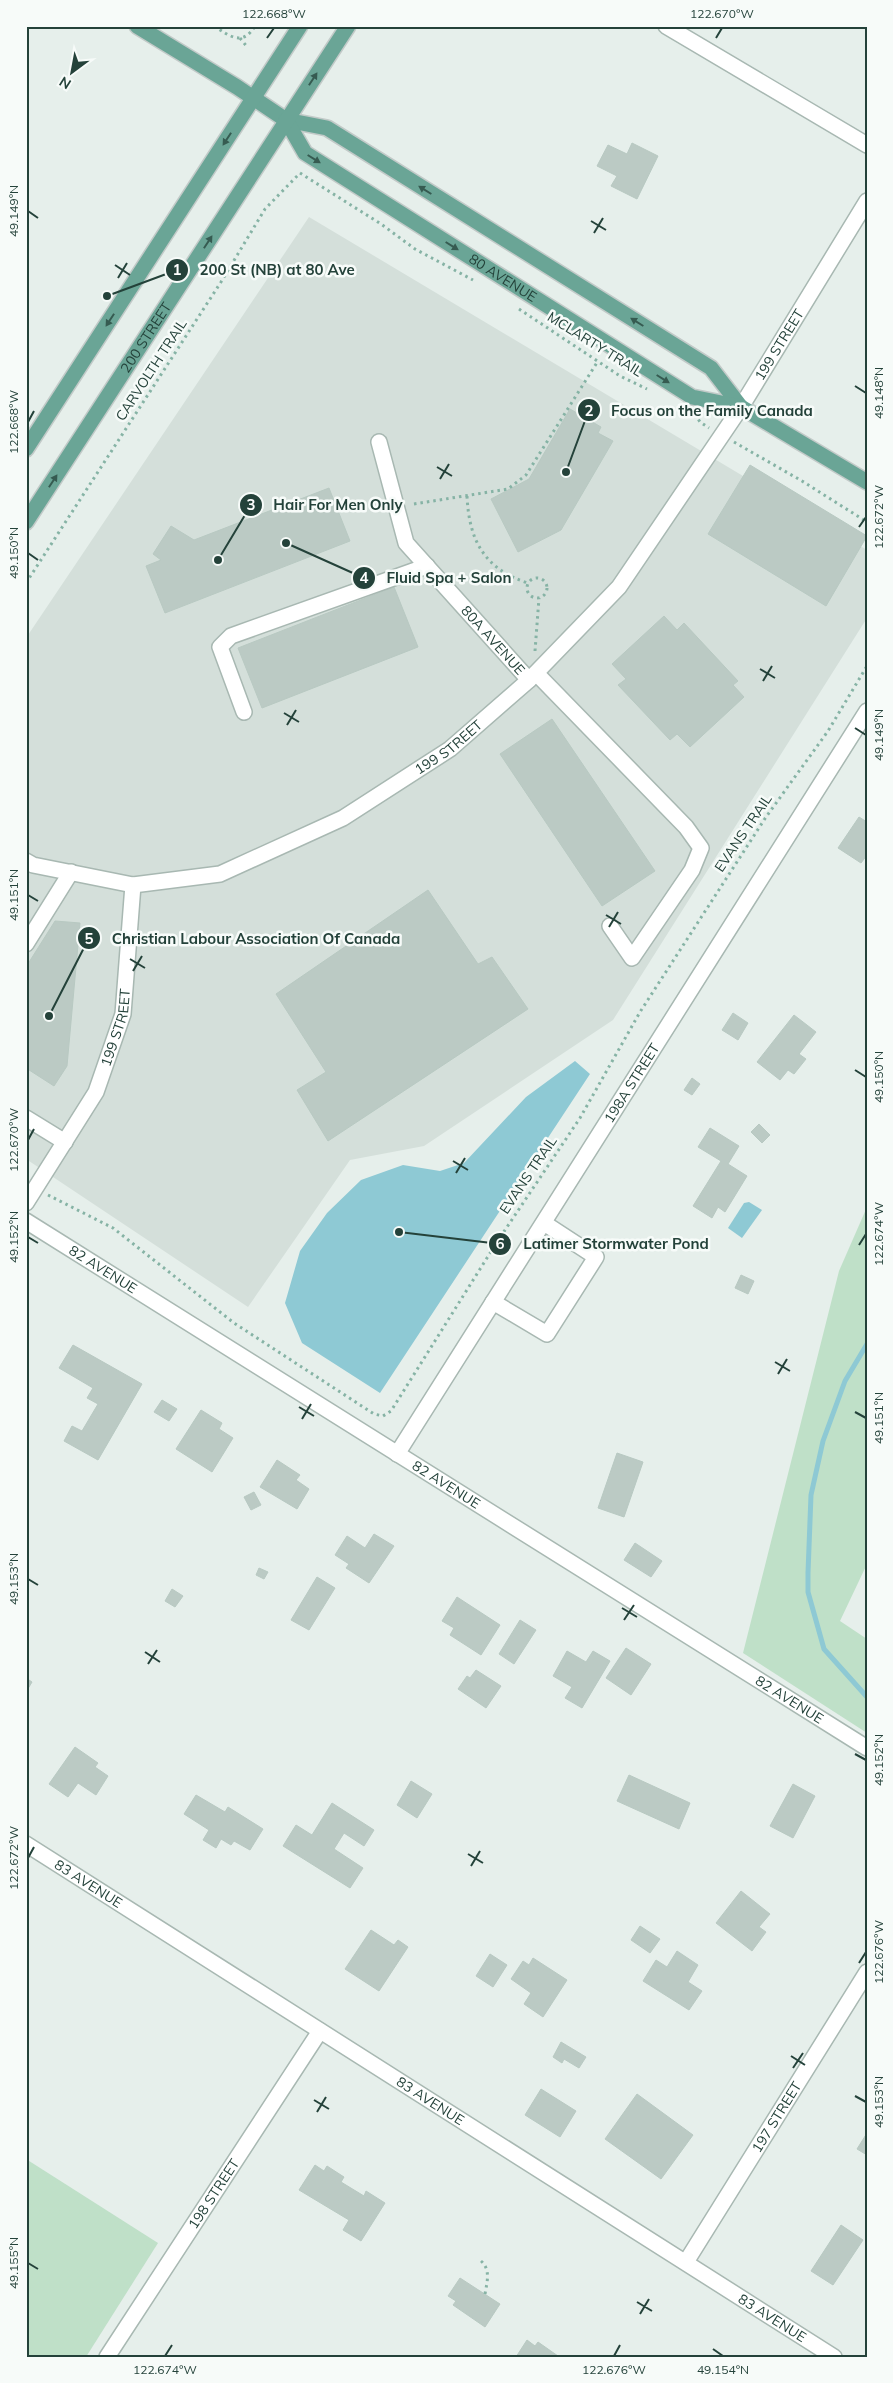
<svg xmlns="http://www.w3.org/2000/svg" width="893" height="2383" font-family="Mulish,sans-serif">
	<style>
		.built { fill: #d4dfda }
		.green { fill: #bfe0c8 }
		.water { fill: #8ec9d4 }
		.lines { fill: none; stroke-linecap: round; stroke-linejoin: round }
		.stream { stroke: #8ec9d4; stroke-width: 5 }
		.building { fill: #bbcac4; stroke: #b8c9c2 }
		.minor-casing { stroke: #a8b8b2; stroke-width: 18 }
		.major-casing { stroke: #c2cac8; stroke-width: 18 }
		.path { stroke: #86b3a5; stroke-width: 3; stroke-dasharray: 2.5 4; stroke-linecap: butt }
		.minor { stroke: #fff; stroke-width: 15 }
		.major { stroke: #6aa596; stroke-width: 15 }
		.oneway { fill: #365b51 }
		.ticks { fill: none; stroke: #24423a; stroke-width: 2 }
		.labels { text-anchor: middle; dominant-baseline: central; stroke-width: 5; stroke-linejoin: round; paint-order: stroke }
		.street-label { font-size: 14px; fill: #24423a; stroke: #f7fbf9 }
		.leader { fill: none; stroke: #24423a; stroke-width: 2 }
		.callout-dot { fill: #24423a; stroke: #f7fbf9; stroke-width: 2 }
		.mark-label { font-size: 15px; text-anchor: middle; font-weight: bold; fill: #fff }
		.callout-label { font-size: 15px; text-anchor: middle; font-weight: bold; fill: #24423a; stroke: #f7fbf9; stroke-width: 5; stroke-linejoin: round; paint-order: stroke }
		.neatline { fill: none; stroke: #24423a; stroke-width: 2 }
		.ticks-label { font-size: 12px; text-anchor: middle; fill: #24423a }
	</style>
	<rect width="100%" height="100%" fill="#e6efeb"/>
	<!-- built -->
	<path class="built" d="M 309,217 L 867,550 L 867,618 L 613,1020 L 424,1146 L 350,1160 L 248,1307 L 26,1159 L 26,638 Z"/>
	<!-- green -->
	<g class="green">
		<path d="M 867,1207 L 867,1564 L 840,1621 L 867,1639 L 867,1733 L 743,1653 L 839,1271 Z"/>
		<path d="M 26,2159 L 158,2243 L 86,2357 L 26,2357 Z"/>
	</g>
	<!-- water -->
	<g class="water">
		<path d="M 575,1061 L 590,1074 L 380,1393 L 302,1343 L 285,1303 L 300,1251 L 327,1213 L 361,1180 L 403,1165 L 440,1171 L 464,1163 L 526,1097 Z"/>
		<path d="M 749,1202 L 762,1210 L 742,1238 L 728,1228 L 744,1203 Z"/>
	</g>
	<g class="lines">
		<!-- stream -->
		<path class="stream" d="M 867,1344 L 845,1381 L 823,1441 L 811,1495 L 808,1573 L 808,1592 L 824,1649 L 867,1697"/>
	</g>
	<!-- building -->
	<g class="building">
		<path d="M 632,143 L 658,156 L 637,199 L 611,186 L 617,176 L 597,166 L 608,145 L 627,154 Z"/>
		<path d="M 570,409 L 601,427 L 598,433 L 613,441 L 561,530 L 518,552 L 491,499 L 529,479 Z"/>
		<path d="M 750,465 L 867,536 L 826,606 L 708,534 Z"/>
		<path d="M 329,488 L 350,541 L 165,613 L 146,566 L 161,560 L 153,554 L 171,526 L 194,540 Z"/>
		<path d="M 394,587 L 418,647 L 262,708 L 238,648 Z"/>
		<path d="M 664,616 L 677,630 L 684,623 L 738,681 L 733,685 L 744,697 L 690,747 L 677,734 L 670,740 L 618,685 L 626,679 L 612,664 Z"/>
		<path d="M 552,719 L 655,871 L 602,906 L 500,754 Z"/>
		<path d="M 859,817 L 867,822 L 867,855 L 861,863 L 838,848 Z"/>
		<path d="M 428,890 L 478,964 L 492,957 L 528,1009 L 328,1141 L 297,1090 L 326,1072 L 276,994 Z"/>
		<path d="M 55,921 L 80,923 L 67,1066 L 54,1086 L 26,1068 L 26,967 Z"/>
		<path d="M 733,1013 L 748,1023 L 738,1040 L 722,1030 Z"/>
		<path d="M 794,1015 L 816,1032 L 799,1054 L 806,1059 L 794,1074 L 788,1070 L 780,1080 L 757,1062 Z"/>
		<path d="M 692,1078 L 700,1084 L 692,1095 L 684,1090 Z"/>
		<path d="M 759,1124 L 770,1135 L 762,1143 L 751,1132 Z"/>
		<path d="M 710,1128 L 739,1146 L 728,1164 L 747,1176 L 725,1212 L 718,1207 L 712,1218 L 693,1206 L 721,1161 L 698,1147 Z"/>
		<path d="M 741,1275 L 754,1281 L 748,1294 L 735,1288 Z"/>
		<path d="M 73,1345 L 142,1384 L 98,1460 L 64,1441 L 72,1426 L 82,1431 L 98,1404 L 87,1398 L 93,1388 L 59,1368 Z"/>
		<path d="M 162,1400 L 177,1409 L 169,1421 L 154,1412 Z"/>
		<path d="M 201,1410 L 222,1423 L 219,1429 L 233,1438 L 212,1472 L 176,1449 Z"/>
		<path d="M 617,1453 L 643,1462 L 624,1517 L 598,1508 Z"/>
		<path d="M 277,1460 L 300,1475 L 296,1480 L 309,1489 L 297,1509 L 260,1487 Z"/>
		<path d="M 254,1492 L 261,1505 L 251,1510 L 244,1497 Z"/>
		<path d="M 374,1534 L 394,1546 L 369,1583 L 346,1568 L 349,1564 L 335,1555 L 347,1536 L 365,1548 Z"/>
		<path d="M 635,1543 L 662,1561 L 651,1577 L 624,1560 Z"/>
		<path d="M 259,1568 L 268,1572 L 264,1579 L 256,1575 Z"/>
		<path d="M 317,1577 L 335,1588 L 309,1630 L 291,1620 Z"/>
		<path d="M 172,1589 L 183,1596 L 175,1607 L 165,1601 Z"/>
		<path d="M 457,1597 L 500,1625 L 481,1655 L 450,1635 L 454,1628 L 442,1621 Z"/>
		<path d="M 520,1620 L 536,1630 L 514,1664 L 499,1654 Z"/>
		<path d="M 626,1648 L 651,1664 L 631,1695 L 606,1678 Z"/>
		<path d="M 567,1651 L 586,1662 L 593,1651 L 610,1661 L 582,1708 L 565,1698 L 572,1687 L 553,1676 Z"/>
		<path d="M 476,1670 L 501,1686 L 486,1708 L 458,1689 L 467,1676 L 470,1678 Z"/>
		<path d="M 26,1678 L 32,1682 L 26,1692 Z"/>
		<path d="M 75,1747 L 98,1763 L 95,1767 L 108,1776 L 96,1795 L 78,1783 L 68,1797 L 49,1784 Z"/>
		<path d="M 629,1775 L 690,1803 L 679,1829 L 617,1801 Z"/>
		<path d="M 411,1781 L 432,1794 L 417,1818 L 397,1805 Z"/>
		<path d="M 793,1784 L 815,1796 L 793,1838 L 770,1826 Z"/>
		<path d="M 196,1795 L 225,1812 L 228,1807 L 263,1829 L 250,1850 L 234,1841 L 231,1845 L 221,1839 L 216,1848 L 203,1840 L 209,1830 L 184,1814 Z"/>
		<path d="M 332,1803 L 374,1830 L 364,1846 L 344,1833 L 334,1849 L 363,1868 L 350,1888 L 283,1846 L 296,1825 L 312,1835 Z"/>
		<path d="M 741,1891 L 770,1914 L 759,1927 L 766,1932 L 752,1951 L 716,1923 Z"/>
		<path d="M 640,1926 L 660,1939 L 650,1953 L 631,1940 Z"/>
		<path d="M 371,1930 L 394,1945 L 398,1940 L 408,1947 L 379,1991 L 345,1969 Z"/>
		<path d="M 677,1951 L 698,1965 L 688,1982 L 702,1991 L 689,2010 L 643,1981 L 656,1960 L 667,1967 Z"/>
		<path d="M 490,1954 L 507,1965 L 493,1987 L 476,1976 Z"/>
		<path d="M 533,1958 L 567,1980 L 543,2017 L 524,2004 L 531,1993 L 511,1979 L 523,1961 L 529,1965 Z"/>
		<path d="M 561,2042 L 586,2057 L 579,2068 L 564,2059 L 562,2063 L 553,2057 Z"/>
		<path d="M 541,2089 L 576,2111 L 560,2137 L 525,2115 Z"/>
		<path d="M 637,2094 L 693,2135 L 661,2179 L 605,2139 Z"/>
		<path d="M 867,2133 L 867,2155 L 857,2149 Z"/>
		<path d="M 315,2165 L 324,2171 L 327,2166 L 344,2177 L 341,2182 L 364,2196 L 366,2191 L 385,2203 L 361,2241 L 343,2230 L 349,2220 L 299,2190 Z"/>
		<path d="M 841,2225 L 863,2240 L 833,2285 L 811,2271 Z"/>
		<path d="M 460,2278 L 500,2304 L 485,2327 L 453,2305 L 456,2301 L 448,2296 Z"/>
		<path d="M 527,2340 L 535,2346 L 538,2342 L 558,2356 L 516,2357 Z"/>
	</g>
	<g class="lines">
		<!-- minor casing -->
		<g class="minor-casing">
			<g id="minor">
				<path d="M 666,26 L 867,145"/>
				<path id="s1" d="M 379,442 L 406,543 L 529,680"/>
				<path d="M 536,673 L 686,827 L 701,848 L 692,870 L 632,958 L 610,926"/>
				<path d="M 244,712 L 220,647 L 231,636 L 427,566"/>
				<path id="s2" d="M 26,861 L 33,865 L 133,885 L 220,874 L 343,818 L 450,749 L 529,680 L 619,587 L 741,407 L 867,201"/>
				<path d="M 26,944 L 71,872"/>
				<path d="M 26,1118 L 65,1142"/>
				<path id="s3" d="M 26,1203 L 96,1092 L 123,1014 L 133,885"/>
				<path id="s4" d="M 26,1221 L 867,1748"/>
				<path d="M 493,1302 L 547,1334 L 596,1257 L 544,1223"/>
				<path id="s5" d="M 397,1454 L 867,711"/>
				<path id="s6" d="M 26,1844 L 834,2357"/>
				<path id="s7" d="M 686,2262 L 867,1972"/>
				<path id="s8" d="M 107,2357 L 320,2031"/>
			</g>
		</g>
		<!-- major casing -->
		<g class="major-casing">
			<g id="major">
				<path d="M 137,26 L 237,87 L 286,120 L 327,128 L 711,368 L 741,407"/>
				<path id="s9" d="M 286,120 L 305,153 L 692,397 L 741,407 L 867,482"/>
				<path d="M 26,449 L 300,26"/>
				<path id="s10" d="M 26,522 L 348,26"/>
			</g>
		</g>
		<!-- path -->
		<g class="path">
			<path d="M 214,26 C 230,36 242,47 255,26"/>
			<path d="M 240,38 L 248,48"/>
			<path d="M 300,173 L 381,224 L 415,249 L 473,280"/>
			<path d="M 519,309 L 620,376 L 647,389"/>
			<path d="M 695,414 L 700,422 L 709,428"/>
			<path d="M 734,442 L 802,481 L 867,522"/>
			<path d="M 467,496 C 469,540 484,569 528,583"/>
			<path d="M 414,504 L 508,489 L 526,475 L 598,361"/>
			<circle cx="537" cy="588" r="10"/>
			<path d="M 26,583 L 221,282 L 265,209 L 300,173"/>
			<path d="M 535,651 L 539,598"/>
			<path d="M 48,1195 L 113,1228 L 234,1323 L 374,1414 L 383,1416 L 391,1411 L 497,1242 L 580,1118 L 640,1012 L 766,817 L 828,731 L 867,666"/>
			<path d="M 481,2261 C 491,2270 487,2282 485,2294"/>
		</g>
		<!-- minor -->
		<use href="#minor" class="minor"/>
		<!-- major -->
		<use href="#major" class="major"/>
	</g>
	<!-- one-way arrows -->
	<defs><path id="oneway-solid" d="M-6-.8H1V-3.2L6.5 0L1 3.2V.8H-6Z" transform="scale(1.25)"/></defs>
	<g class="oneway">
		<use href="#oneway-solid" transform="translate(313 79) rotate(-57)"/>
		<use href="#oneway-solid" transform="translate(227 139) rotate(123)"/>
		<use href="#oneway-solid" transform="translate(314 159) rotate(32)"/>
		<use href="#oneway-solid" transform="translate(425 190) rotate(-148)"/>
		<use href="#oneway-solid" transform="translate(208 242) rotate(-57)"/>
		<use href="#oneway-solid" transform="translate(452 246) rotate(32)"/>
		<use href="#oneway-solid" transform="translate(110 320) rotate(123)"/>
		<use href="#oneway-solid" transform="translate(637 322) rotate(-148)"/>
		<use href="#oneway-solid" transform="translate(663 379) rotate(32)"/>
		<use href="#oneway-solid" transform="translate(53 481) rotate(-57)"/>
	</g>
	<!-- ticks -->
	<path class="ticks" d="M 267,38 L 274,28M 716,38 L 722,28M 28,211 L 38,218M 591,221 L 606,230M 594,233 L 603,218M 115,265 L 130,275M 118,278 L 127,263M 855,386 L 866,393M 28,422 L 34,411M 437,467 L 452,476M 440,479 L 449,464M 859,527 L 866,517M 28,553 L 38,560M 760,669 L 775,678M 763,681 L 772,666M 284,713 L 299,722M 287,725 L 296,710M 855,728 L 866,735M 28,895 L 38,901M 606,915 L 621,924M 609,927 L 618,912M 130,959 L 145,968M 133,971 L 142,956M 855,1070 L 866,1077M 28,1140 L 34,1129M 453,1161 L 468,1170M 456,1173 L 465,1158M 28,1237 L 38,1243M 859,1245 L 866,1234M 775,1362 L 790,1371M 778,1374 L 787,1359M 299,1407 L 314,1416M 855,1412 L 866,1418M 302,1419 L 311,1404M 28,1579 L 38,1585M 622,1608 L 637,1617M 624,1620 L 634,1605M 145,1652 L 160,1662M 148,1664 L 157,1650M 855,1754 L 866,1760M 468,1854 L 483,1863M 28,1858 L 34,1847M 471,1866 L 480,1851M 859,1963 L 866,1952M 791,2056 L 805,2065M 793,2068 L 803,2053M 855,2096 L 866,2102M 314,2100 L 329,2109M 317,2112 L 326,2097M 28,2263 L 38,2269M 637,2302 L 652,2311M 640,2314 L 649,2299M 713,2349 L 723,2356M 165,2356 L 172,2345M 614,2356 L 620,2345"/>
	<g class="labels">
		<!-- street labels -->
		<g class="street-label">
			<text stroke="none"><textPath href="#s9" startOffset="272">80 AVENUE</textPath></text>
			<text stroke="none"><textPath href="#s10" startOffset="220">200 STREET</textPath></text>
			<text transform="translate(595 344) rotate(32)">MCLARTY TRAIL</text>
			<text stroke="none"><textPath href="#s2" startOffset="985">199 STREET</textPath></text>
			<text transform="translate(151 370) rotate(-57)">CARVOLTH TRAIL</text>
			<text stroke="none"><textPath href="#s1" startOffset="235">80A AVENUE</textPath></text>
			<text stroke="none"><textPath href="#s2" startOffset="460">199 STREET</textPath></text>
			<text transform="translate(743 833) rotate(-56)">EVANS TRAIL</text>
			<text stroke="none"><textPath href="#s3" startOffset="199">199 STREET</textPath></text>
			<text stroke="none"><textPath href="#s5" startOffset="439">198A STREET</textPath></text>
			<text transform="translate(528 1175) rotate(-56)">EVANS TRAIL</text>
			<text stroke="none"><textPath href="#s4" startOffset="91">82 AVENUE</textPath></text>
			<text stroke="none"><textPath href="#s4" startOffset="496">82 AVENUE</textPath></text>
			<text stroke="none"><textPath href="#s4" startOffset="901">82 AVENUE</textPath></text>
			<text stroke="none"><textPath href="#s6" startOffset="74">83 AVENUE</textPath></text>
			<text stroke="none"><textPath href="#s6" startOffset="479">83 AVENUE</textPath></text>
			<text stroke="none"><textPath href="#s7" startOffset="171">197 STREET</textPath></text>
			<text stroke="none"><textPath href="#s8" startOffset="195">198 STREET</textPath></text>
			<text stroke="none"><textPath href="#s6" startOffset="884">83 AVENUE</textPath></text>
		</g>
	</g>
	<!-- callouts -->
	<path class="leader" d="M107 296L177 270M566 472L589 410M218 560L251 505M286 543L364 578M49 1016L89 938M399 1232L500 1244"/>
	<g class="callout-dot">
		<circle cx="107" cy="296" r="5"/>
		<circle cx="566" cy="472" r="5"/>
		<circle cx="218" cy="560" r="5"/>
		<circle cx="286" cy="543" r="5"/>
		<circle cx="49" cy="1016" r="5"/>
		<circle cx="399" cy="1232" r="5"/>
		<circle cx="177" cy="270" r="12"/>
		<circle cx="589" cy="410" r="12"/>
		<circle cx="251" cy="505" r="12"/>
		<circle cx="364" cy="578" r="12"/>
		<circle cx="89" cy="938" r="12"/>
		<circle cx="500" cy="1244" r="12"/>
	</g>
	<g class="mark-label">
		<text x="177" y="275">1</text>
		<text x="589" y="416">2</text>
		<text x="251" y="510">3</text>
		<text x="364" y="583">4</text>
		<text x="89" y="944">5</text>
		<text x="500" y="1249">6</text>
	</g>
	<g class="callout-label">
		<text x="277" y="275">200 St (NB) at 80 Ave</text>
		<text x="712" y="416">Focus on the Family Canada</text>
		<text x="338" y="510">Hair For Men Only</text>
		<text x="449" y="583">Fluid Spa + Salon</text>
		<text x="256" y="944">Christian Labour Association Of Canada</text>
		<text x="616" y="1249">Latimer Stormwater Pond</text>
	</g>
	<!-- border -->
	<rect width="893" height="2383" fill="none" stroke="#f7fbf9" stroke-width="55"/>
	<!-- north arrow -->
	<g transform="translate(72 72) rotate(212)" stroke="#f7fbf9" stroke-width="4" paint-order="stroke">
	<path d="M0-4L9 19L0 12L-9 19Z" fill="#24423a"/>
	<text y="-8" font-size="14" font-weight="bold" text-anchor="middle" fill="#24423a">N</text>
	</g>
	<rect x="28" y="28" width="838" height="2328" class="neatline"/>
	<g class="ticks-label">
		<text x="274" y="18">122.668°W</text>
		<text x="722" y="18">122.670°W</text>
		<text transform="translate(14 211) rotate(-90)" y="4">49.149°N</text>
		<text transform="translate(879 393) rotate(-90)" y="4">49.148°N</text>
		<text transform="translate(14 422) rotate(-90)" y="4">122.668°W</text>
		<text transform="translate(879 517) rotate(-90)" y="4">122.672°W</text>
		<text transform="translate(14 553) rotate(-90)" y="4">49.150°N</text>
		<text transform="translate(879 735) rotate(-90)" y="4">49.149°N</text>
		<text transform="translate(14 895) rotate(-90)" y="4">49.151°N</text>
		<text transform="translate(879 1077) rotate(-90)" y="4">49.150°N</text>
		<text transform="translate(14 1140) rotate(-90)" y="4">122.670°W</text>
		<text transform="translate(879 1234) rotate(-90)" y="4">122.674°W</text>
		<text transform="translate(14 1237) rotate(-90)" y="4">49.152°N</text>
		<text transform="translate(879 1418) rotate(-90)" y="4">49.151°N</text>
		<text transform="translate(14 1579) rotate(-90)" y="4">49.153°N</text>
		<text transform="translate(879 1760) rotate(-90)" y="4">49.152°N</text>
		<text transform="translate(14 1858) rotate(-90)" y="4">122.672°W</text>
		<text transform="translate(879 1952) rotate(-90)" y="4">122.676°W</text>
		<text transform="translate(879 2102) rotate(-90)" y="4">49.153°N</text>
		<text transform="translate(14 2263) rotate(-90)" y="4">49.155°N</text>
		<text x="165" y="2374">122.674°W</text>
		<text x="614" y="2374">122.676°W</text>
		<text x="723" y="2374">49.154°N</text>
	</g>
</svg>
